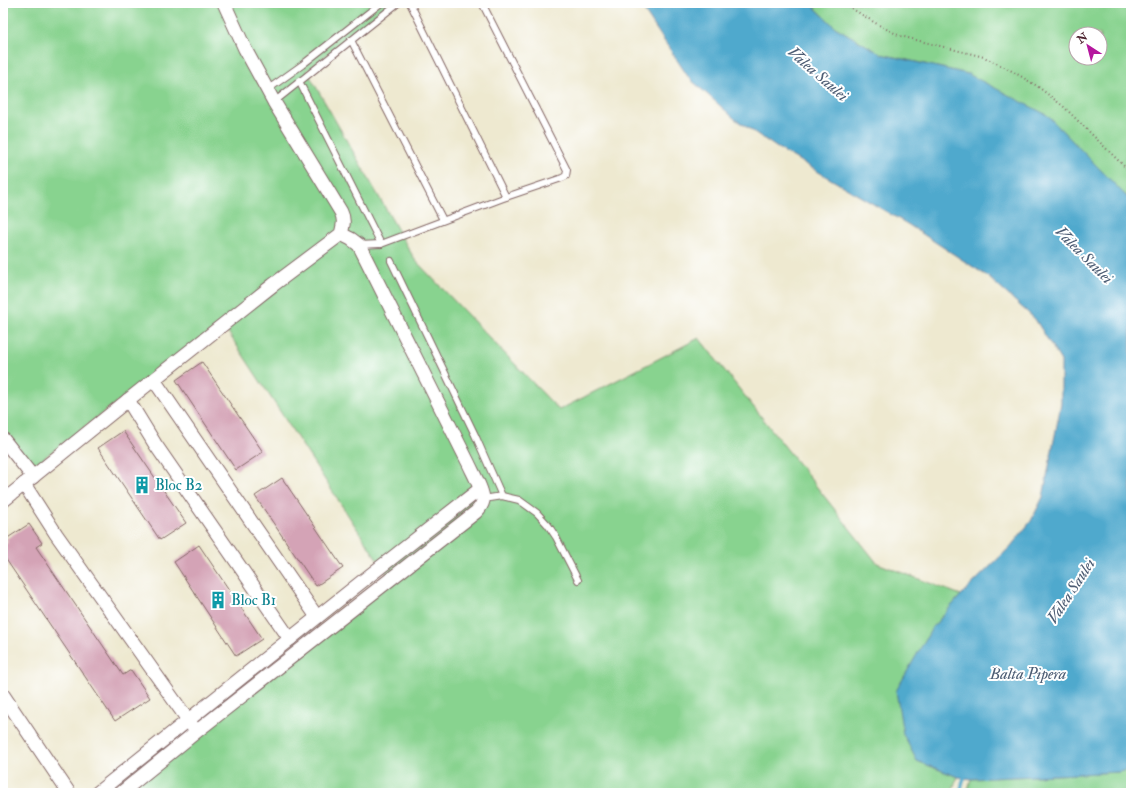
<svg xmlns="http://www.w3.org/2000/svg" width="1134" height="796" font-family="'IM FELL Double Pica',serif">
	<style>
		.green { fill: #88d38f; stroke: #69795d; fill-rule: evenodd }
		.water { fill: #50a9cd; stroke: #4d647c }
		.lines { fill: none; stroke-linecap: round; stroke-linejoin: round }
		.stream { stroke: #50a9cd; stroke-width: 3.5 }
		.building { fill: #d4a3b6 }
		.lane-casing { stroke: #836665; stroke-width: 8 }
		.street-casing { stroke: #836665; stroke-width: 15 }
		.path { stroke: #836665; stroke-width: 2; stroke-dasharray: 1 3; stroke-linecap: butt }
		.lane { stroke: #fff; stroke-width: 6 }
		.street { stroke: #fff; stroke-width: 13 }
		.labels { text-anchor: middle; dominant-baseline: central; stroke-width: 4; stroke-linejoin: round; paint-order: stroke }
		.culture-label { font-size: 15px; fill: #0d838f; stroke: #fff; text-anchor: start }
		.water-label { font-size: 16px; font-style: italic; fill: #4d5d74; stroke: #fff }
	</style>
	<rect width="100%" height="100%" fill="#fff"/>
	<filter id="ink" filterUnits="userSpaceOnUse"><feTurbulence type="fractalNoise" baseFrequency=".025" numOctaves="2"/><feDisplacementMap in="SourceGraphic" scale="8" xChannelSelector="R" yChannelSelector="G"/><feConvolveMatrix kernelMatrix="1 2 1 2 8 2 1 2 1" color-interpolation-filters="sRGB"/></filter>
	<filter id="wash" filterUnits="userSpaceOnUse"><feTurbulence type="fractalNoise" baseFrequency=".012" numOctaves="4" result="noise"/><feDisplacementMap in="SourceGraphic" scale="16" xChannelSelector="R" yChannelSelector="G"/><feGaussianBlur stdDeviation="0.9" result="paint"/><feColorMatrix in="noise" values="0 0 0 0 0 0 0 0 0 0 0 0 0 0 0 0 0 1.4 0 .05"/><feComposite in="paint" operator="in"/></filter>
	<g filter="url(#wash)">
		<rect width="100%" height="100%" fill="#eee9d0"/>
		<!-- green -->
		<g class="green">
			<path d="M 3,3 L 390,3 L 307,71 L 415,260 L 559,410 L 699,338 L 877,563 L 961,595 L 932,628 L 917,761 L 958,777 L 951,793 L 118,793 L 390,579 L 222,323 L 33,466 L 3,428 Z"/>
			<path d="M 810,3 L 1131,3 L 1131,201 L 1128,197 L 968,74 L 881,54 L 835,27 ZM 1076,34 L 1100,34 L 1100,58 L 1076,58 Z"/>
			<path d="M 1131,768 L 1131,793 L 967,793 L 971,779 L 1119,772 Z"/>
		</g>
		<!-- water -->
		<path class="water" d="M 639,3 L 810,3 L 835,27 L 881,54 L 968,74 L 1047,115 L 1131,201 L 1131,768 L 1120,772 L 971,779 L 958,777 L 917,761 L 903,734 L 896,691 L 932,628 L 961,595 L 1011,546 L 1031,521 L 1043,497 L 1061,404 L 1061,361 L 1035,319 L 987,276 L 909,225 L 776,147 L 735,119 L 689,78 Z"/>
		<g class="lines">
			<!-- stream -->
			<path class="stream" d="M 961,789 L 964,778 L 967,774"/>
		</g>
		<g id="blocks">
			<!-- building -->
			<g class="building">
				<path d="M 202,362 L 263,452 L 236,470 L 176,380 Z"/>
				<path d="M 123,431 L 186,523 L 160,540 L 98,448 Z"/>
				<path d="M 282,478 L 343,568 L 316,586 L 255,496 Z"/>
				<path d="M 29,524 L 42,543 L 36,547 L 123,675 L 131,670 L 150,698 L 115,721 L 3,555 L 3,546 L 8,542 L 6,539 Z"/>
				<path d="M 199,545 L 262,639 L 236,656 L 174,562 Z"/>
			</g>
		</g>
	</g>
	<g filter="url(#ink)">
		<use href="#blocks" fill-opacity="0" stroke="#836665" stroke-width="1"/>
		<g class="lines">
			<!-- lane casing -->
			<g class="lane-casing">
				<g id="lane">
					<path d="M 410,3 L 506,197"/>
					<path d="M 351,40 L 443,220"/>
					<path d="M 299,81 L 381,244"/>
					<path d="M 267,90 L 302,65 L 381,3"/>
					<path d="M 274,102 L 398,3"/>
					<path d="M 359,245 L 381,244 L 506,197 L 562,178 L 566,176 L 567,170 L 482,3"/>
					<path d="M 391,261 L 475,435 L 502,496"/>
					<path d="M 483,499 L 502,496 L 519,500 L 537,513 L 548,525 L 556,537 L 578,580"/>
				</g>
			</g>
			<!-- street casing -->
			<g class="street-casing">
				<g id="street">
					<path d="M 154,380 L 317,617"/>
					<path d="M 128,400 L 155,444 L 290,639"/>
					<path d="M 3,439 L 33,477"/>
					<path d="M 24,484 L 56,534 L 193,727"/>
					<path d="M 3,501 L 128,400 L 273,285 L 341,234 C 343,226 345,220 341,212 L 274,102 L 245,49 L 224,3"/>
					<path d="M 3,695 L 69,793"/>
					<path d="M 97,793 L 360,583 L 480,489"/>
					<path d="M 121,793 L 196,732 L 476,512 C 479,509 482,505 483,501 C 484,492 473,473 469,464 L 359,245 L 351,239 L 341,234"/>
				</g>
			</g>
			<!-- path -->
			<g class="path">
				<path d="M 846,3 L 851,8 L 877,24 L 900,36 L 984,57 L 1012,71 L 1037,86 L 1063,106 L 1131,173"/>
				<path d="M 898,793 L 945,793"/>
			</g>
			<!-- lane -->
			<use href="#lane" class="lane"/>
			<!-- street -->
			<use href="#street" class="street"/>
		</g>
	</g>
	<!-- icons -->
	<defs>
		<g id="building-bare" transform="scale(1.38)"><path d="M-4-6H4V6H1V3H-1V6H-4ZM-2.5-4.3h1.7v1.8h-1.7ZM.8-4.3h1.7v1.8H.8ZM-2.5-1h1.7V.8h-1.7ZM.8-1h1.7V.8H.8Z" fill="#0f9aa8" stroke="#fff" stroke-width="2.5" paint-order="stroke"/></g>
	</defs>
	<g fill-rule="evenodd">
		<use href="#building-bare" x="142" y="485"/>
		<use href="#building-bare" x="218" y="600"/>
	</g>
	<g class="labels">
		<!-- culture labels -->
		<g class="culture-label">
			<text x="155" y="485">Bloc B2</text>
			<text x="231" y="600">Bloc B1</text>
		</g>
		<!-- water labels -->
		<g class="water-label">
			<text transform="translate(818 74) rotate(41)">Valea Saulei</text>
			<text transform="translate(1084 255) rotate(45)">Valea Saulei</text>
			<text transform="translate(1071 591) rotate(-57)">Valea Saulei</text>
			<text x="1028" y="674">Balta Pipera</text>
		</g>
	</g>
	<!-- margin -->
	<rect width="1134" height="796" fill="none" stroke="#fff" stroke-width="16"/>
	<!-- north arrow -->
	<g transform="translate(1088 46) rotate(324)"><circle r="19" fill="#ffffff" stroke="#b7a5aa"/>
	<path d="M0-3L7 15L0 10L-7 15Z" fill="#b5179e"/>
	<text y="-6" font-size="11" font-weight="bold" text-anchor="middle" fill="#4a1f2b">N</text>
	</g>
</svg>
